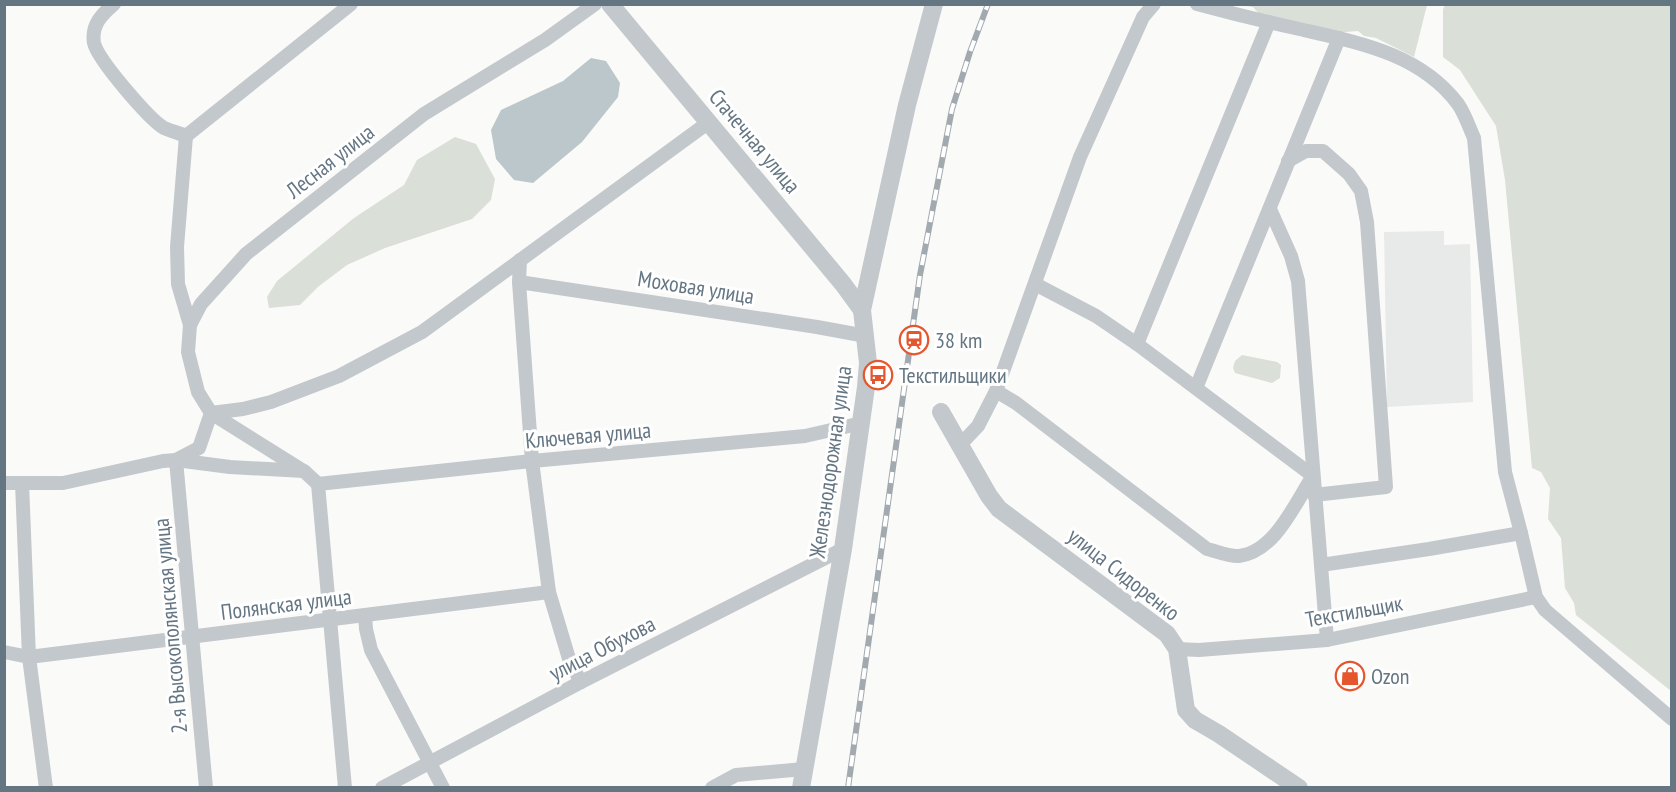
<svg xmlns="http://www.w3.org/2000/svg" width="1676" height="792" font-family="'PT Sans Narrow',sans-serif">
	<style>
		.built { fill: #e8e9e9 }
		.green { fill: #dadfd7 }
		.water { fill: #bbc7cb }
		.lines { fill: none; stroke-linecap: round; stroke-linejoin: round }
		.minor { stroke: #c3c8cc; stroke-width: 14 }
		.tertiary { stroke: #c3c8cc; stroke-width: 18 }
		.rail-casing { stroke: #a2aab0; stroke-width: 6 }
		.rail { stroke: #fff; stroke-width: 4; stroke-dasharray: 11; stroke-linecap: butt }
		.labels { text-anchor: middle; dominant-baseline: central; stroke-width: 6; stroke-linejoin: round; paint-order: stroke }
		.street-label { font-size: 22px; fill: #657683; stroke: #fff }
		.poi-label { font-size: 22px; fill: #657683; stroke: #fff; text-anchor: start }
	</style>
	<rect width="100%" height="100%" fill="#fafaf8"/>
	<!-- built -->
	<path class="built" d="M 1444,231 L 1444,245 L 1470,244 L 1473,402 L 1387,407 L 1384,232 Z"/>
	<!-- green -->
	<g class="green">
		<path d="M 1445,4 L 1671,5 L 1671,691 L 1576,615 L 1574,603 L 1565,588 L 1561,538 L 1548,519 L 1550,488 L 1541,472 L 1532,468 L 1505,180 L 1496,126 L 1460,70 L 1443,57 L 1443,10 Z"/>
		<path d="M 1239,5 L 1427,5 L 1414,57 L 1376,38 L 1364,36 L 1358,31 L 1332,33 L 1260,15 L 1253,7 Z"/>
		<path d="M 455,137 L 476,144 L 495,179 L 491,200 L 472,219 L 385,248 L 347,265 L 319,286 L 300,305 L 269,308 L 267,297 L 277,281 L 354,218 L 404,185 L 417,160 Z"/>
		<path d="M 1242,355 L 1277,362 L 1281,365 L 1280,378 L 1272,383 L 1235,373 L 1233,368 L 1235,361 Z"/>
	</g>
	<!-- water -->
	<path class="water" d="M 591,58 L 606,61 L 620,83 L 618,97 L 582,142 L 533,183 L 514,180 L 496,159 L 491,130 L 501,110 L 563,81 Z"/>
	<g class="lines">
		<!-- minor -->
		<g class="minor">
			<path d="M 114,4 C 102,14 91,25 94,43 C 98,60 149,119 164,128 C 171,131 179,133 186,136"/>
			<path d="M 1197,4 C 1230,13 1263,21 1295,28 C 1355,42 1419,52 1458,104 C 1465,114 1469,127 1474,138 L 1505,472 L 1521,533 L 1536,597 L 1545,610 L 1672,719"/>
			<path d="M 186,136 L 351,4"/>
			<path d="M 186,136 L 177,247 L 178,284 L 190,325"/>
			<path d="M 1288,161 L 1306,151 L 1323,151 L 1349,174 L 1361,191 L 1367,222 L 1386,487 L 1314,495"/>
			<path d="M 1270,209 L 1291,256 L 1298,281 L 1327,640"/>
			<path d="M 520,260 L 519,282 L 532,461 L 549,592 L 570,662 L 581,682"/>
			<path d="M 519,282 L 817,327 L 866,336"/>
			<path d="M 1137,344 L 1269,22"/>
			<path d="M 1196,388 L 1339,38"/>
			<path d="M 996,391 L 1016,403 L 1207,549 C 1216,551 1229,557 1239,556 C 1275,552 1295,503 1313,476 L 1137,344 L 1096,316 L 1035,284"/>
			<path d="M 960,445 L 978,426 L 996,391 L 1080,157 L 1143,17 L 1154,4"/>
			<path d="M 4,483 L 63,483 L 163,461 L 176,460 L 199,448 L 211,413 L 243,409 L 271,402 L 339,376 L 422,332 L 709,122"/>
			<path d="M 22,483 L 29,657 L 46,788"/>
			<path d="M 318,484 L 305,472 L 211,413 L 198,392 L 188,352 L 190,325 L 201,304 L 246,254 L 424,114 L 545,40 L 595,4"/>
			<path d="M 318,484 L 532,461 L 805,436 L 862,423"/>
			<path d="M 318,484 L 345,788"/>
			<path d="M 1321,565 L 1429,549 L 1521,533"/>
			<path d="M 365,615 L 366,629 L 371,650 L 443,788"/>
			<path d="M 1177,649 L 1199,650 L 1327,640 L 1536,597"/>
			<path d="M 4,652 L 29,657 L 549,592"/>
			<path d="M 206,788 L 176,460 L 230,467 L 304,471"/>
			<path d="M 382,788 L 581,682 L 843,549"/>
			<path d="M 712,788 L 736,775 L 804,769"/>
		</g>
		<!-- tertiary -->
		<g class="tertiary">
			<path d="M 610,4 L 843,284 L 862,310"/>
			<path d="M 941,412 L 989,496 L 999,509 L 1167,634 L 1177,649 L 1186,710 L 1195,720 L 1219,734 L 1299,788"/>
			<path d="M 801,788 L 843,549 L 866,387 L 868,363 L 862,310 L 907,105 L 934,4"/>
		</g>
		<!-- rail casing -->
		<g class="rail-casing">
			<path id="rail" d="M 848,788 L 920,275 L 952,109 L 970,52 L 988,4"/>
		</g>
		<!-- rail -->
		<use href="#rail" class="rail"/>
	</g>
	<!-- icons -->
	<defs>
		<g id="station-ring" transform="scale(1.5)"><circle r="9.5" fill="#fff" stroke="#e4572e" stroke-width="1.5"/><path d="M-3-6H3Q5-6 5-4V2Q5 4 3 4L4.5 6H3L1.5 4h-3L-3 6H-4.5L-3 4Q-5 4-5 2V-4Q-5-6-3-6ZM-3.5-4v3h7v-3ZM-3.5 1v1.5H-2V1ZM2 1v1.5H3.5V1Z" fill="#e4572e"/></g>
		<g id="bus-ring" transform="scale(1.5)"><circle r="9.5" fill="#fff" stroke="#e4572e" stroke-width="1.5"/><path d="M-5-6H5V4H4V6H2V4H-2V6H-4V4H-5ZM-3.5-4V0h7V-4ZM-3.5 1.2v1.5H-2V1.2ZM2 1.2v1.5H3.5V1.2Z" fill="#e4572e"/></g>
		<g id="shop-ring" transform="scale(1.5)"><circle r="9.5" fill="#fff" stroke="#e4572e" stroke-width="1.5"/><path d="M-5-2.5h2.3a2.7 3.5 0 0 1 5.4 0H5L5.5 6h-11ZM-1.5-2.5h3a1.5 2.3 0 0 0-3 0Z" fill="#e4572e"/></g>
	</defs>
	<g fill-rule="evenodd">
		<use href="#station-ring" x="914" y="340"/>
		<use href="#bus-ring" x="878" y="375"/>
		<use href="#shop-ring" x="1350" y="676"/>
	</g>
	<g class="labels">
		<!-- street labels -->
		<g class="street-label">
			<text transform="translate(755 141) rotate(50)">Стачечная улица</text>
			<text transform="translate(330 161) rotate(-38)">Лесная улица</text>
			<text transform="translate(696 287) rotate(9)">Моховая улица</text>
			<text transform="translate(588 435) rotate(-5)">Ключевая улица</text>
			<text transform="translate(830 462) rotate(-82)">Железнодорожная улица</text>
			<text transform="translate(1124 574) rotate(38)">улица Сидоренко</text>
			<text transform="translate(286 604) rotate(-7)">Полянская улица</text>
			<text transform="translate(1354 611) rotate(-10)">Текстильщик</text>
			<text transform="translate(170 626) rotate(-95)">2-я Высокополянская улица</text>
			<text transform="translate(602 648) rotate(-27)">улица Обухова</text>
		</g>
		<!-- poi labels -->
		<g class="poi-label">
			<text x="935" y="340">38 km</text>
			<text x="899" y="375">Текстильщики</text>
			<text x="1371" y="676">Ozon</text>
		</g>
	</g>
	<!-- border -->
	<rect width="1676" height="792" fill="none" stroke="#657683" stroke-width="12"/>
</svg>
